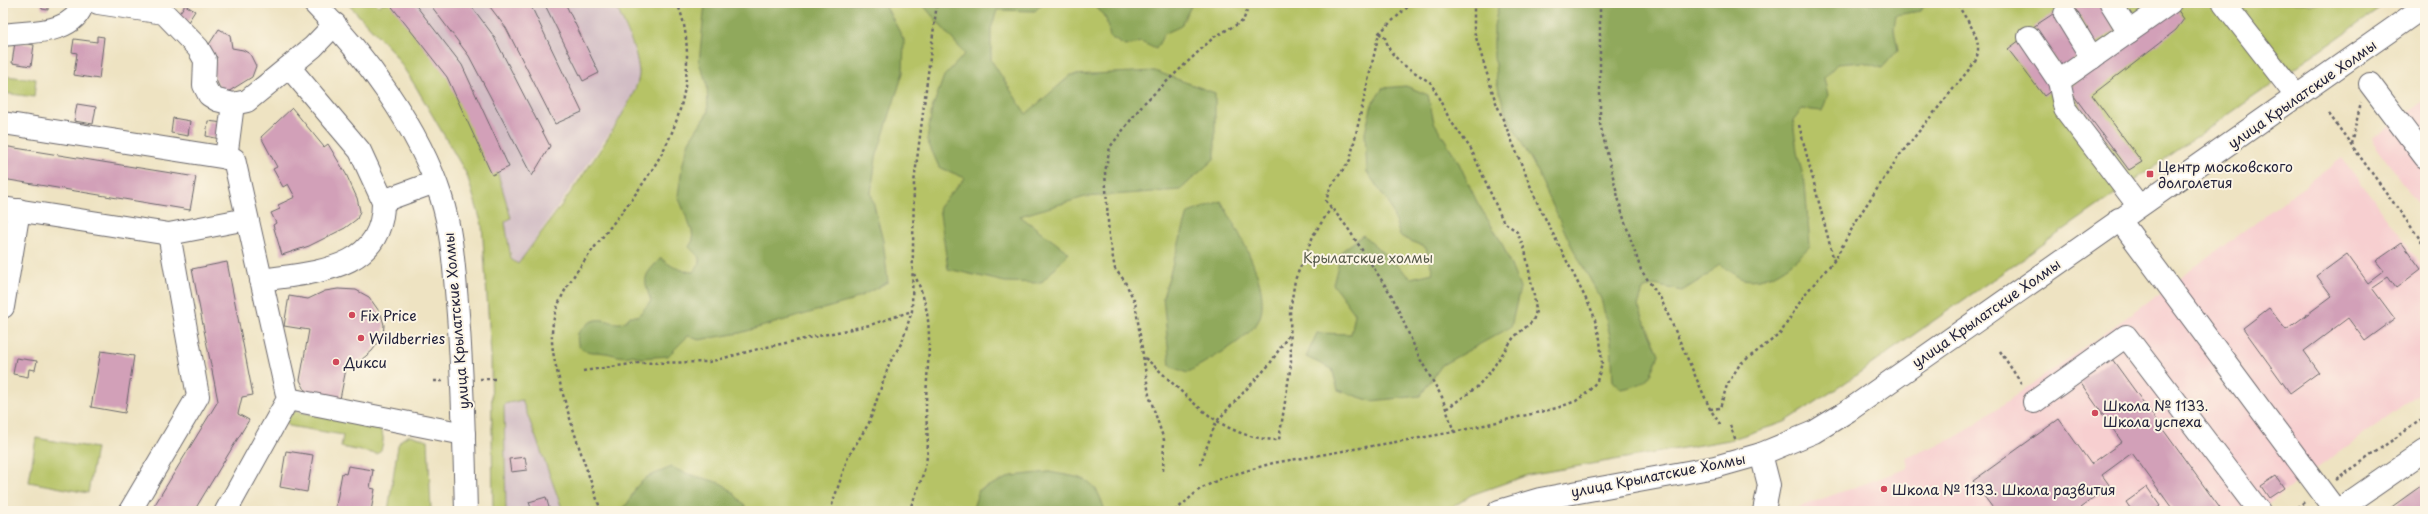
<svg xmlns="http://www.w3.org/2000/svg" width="2428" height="514" font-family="'Playpen Sans',sans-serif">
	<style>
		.built { fill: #f7cfd0 }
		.industrial { fill: #d2bdc5 }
		.green { fill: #b6c366; stroke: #6c7250 }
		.forest { fill: #90a95b; stroke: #59664b }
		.building { fill: #d2a0b8 }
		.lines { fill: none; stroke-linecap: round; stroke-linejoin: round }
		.minor-casing { stroke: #69666a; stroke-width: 24 }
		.path { stroke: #69666a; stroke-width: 2.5; stroke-dasharray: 3 3; stroke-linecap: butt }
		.minor { stroke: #fff; stroke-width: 22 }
		.poi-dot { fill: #d1495b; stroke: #fcf5e5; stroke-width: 1.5 }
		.labels { text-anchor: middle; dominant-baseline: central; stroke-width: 4; stroke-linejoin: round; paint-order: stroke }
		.street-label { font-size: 14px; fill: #22223b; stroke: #fcf5e5 }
		.poi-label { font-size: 14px; fill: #22223b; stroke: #fcf5e5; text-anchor: start }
		.park-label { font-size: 14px; fill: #565a4a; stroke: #fcf5e5 }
	</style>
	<rect width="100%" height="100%" fill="#fcf5e5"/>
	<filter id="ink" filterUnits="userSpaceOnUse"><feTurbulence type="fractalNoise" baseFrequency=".025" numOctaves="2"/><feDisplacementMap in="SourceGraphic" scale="8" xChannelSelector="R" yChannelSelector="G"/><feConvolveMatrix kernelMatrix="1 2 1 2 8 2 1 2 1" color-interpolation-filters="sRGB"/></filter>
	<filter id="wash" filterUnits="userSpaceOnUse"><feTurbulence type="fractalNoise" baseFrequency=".012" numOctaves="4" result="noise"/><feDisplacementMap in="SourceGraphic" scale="16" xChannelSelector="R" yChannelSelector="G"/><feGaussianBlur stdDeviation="0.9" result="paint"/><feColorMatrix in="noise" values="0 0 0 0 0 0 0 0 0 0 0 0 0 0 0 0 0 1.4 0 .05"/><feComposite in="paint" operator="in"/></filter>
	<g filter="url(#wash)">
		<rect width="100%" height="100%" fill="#eee3c2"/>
		<!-- built -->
		<g class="built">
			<path d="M 2425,100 L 2425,215 L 2371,139 Z"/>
			<path d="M 2342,158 L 2425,270 L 2425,389 L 2259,511 L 1788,511 L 1908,468 L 1906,457 L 1955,438 L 2130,315 Z"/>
		</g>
		<!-- industrial -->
		<g class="industrial">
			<path d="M 398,3 L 615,3 L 636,55 L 640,73 L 629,105 L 518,264 L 512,259 L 505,222 Z"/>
			<path d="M 522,400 L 557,495 L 563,511 L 506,511 L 504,404 Z"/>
		</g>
		<!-- green -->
		<g class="green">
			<path d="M 347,3 L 376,3 L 379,6 L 383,3 L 398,3 L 454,80 L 491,150 L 511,218 L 505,222 L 511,259 L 518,264 C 541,232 642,102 639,72 C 637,48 624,25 615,3 L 2388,3 L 1839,387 L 1785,422 L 1729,440 L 1528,475 L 1471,495 L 1447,511 L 563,511 L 522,400 L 504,404 L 506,511 L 493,511 L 491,355 L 482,225 L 467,175 L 416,87 L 393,52 Z"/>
			<path d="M 4,76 L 36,79 L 34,97 L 3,93 Z"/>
			<path d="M 294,411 L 376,426 C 385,432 384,441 381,450 L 377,454 L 341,447 L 343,435 L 289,426 L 285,422 Z"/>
			<path d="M 409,435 L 428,440 L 431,511 L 388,511 L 398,445 L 401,440 Z"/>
			<path d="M 36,438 L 96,448 L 88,493 L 29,482 Z"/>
		</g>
		<!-- forest -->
		<g class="forest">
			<path d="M 705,3 L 884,3 L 904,40 L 903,73 L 876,158 L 871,193 L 883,241 L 888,282 L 851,301 L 740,333 L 699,340 L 688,336 L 668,356 L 641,358 L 633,355 C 622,359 617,355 606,353 C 591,351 574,355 578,333 C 582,329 587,323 593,321 C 607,315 619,332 630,316 L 638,316 L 651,301 C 642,276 644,276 661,258 C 669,266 681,271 693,272 L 700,263 L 698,256 L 689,247 L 693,240 L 692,231 L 678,196 L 682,167 L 689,141 L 708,112 L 707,83 L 699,63 Z"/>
			<path d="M 923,3 L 1043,3 L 1035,11 L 997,10 L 991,29 L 991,60 L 1026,114 L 1071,75 L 1155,71 L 1215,93 L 1215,158 L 1180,190 L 1085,197 L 1020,216 L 1069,253 L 1041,283 L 1005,282 L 948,269 L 939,207 L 965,178 L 939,167 L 927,140 L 932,109 L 944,76 L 965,54 L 923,5 Z"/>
			<path d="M 1094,3 L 1191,3 L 1191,6 L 1181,26 L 1164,34 L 1156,49 L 1141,42 L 1125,46 L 1110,37 L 1106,19 Z"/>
			<path d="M 1499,3 L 1926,3 L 1920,11 L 1896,15 L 1894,29 L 1898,50 L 1882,68 L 1863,62 L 1837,64 L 1824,78 L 1828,95 L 1822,111 L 1802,109 L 1793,120 L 1797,152 L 1805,184 L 1810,246 C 1794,263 1769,284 1743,279 C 1736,277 1726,268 1719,264 L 1708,275 L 1682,291 L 1654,285 L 1643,290 L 1638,306 L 1659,354 C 1651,378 1647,385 1621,389 L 1613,381 L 1611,340 L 1601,299 L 1571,245 L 1534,165 L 1506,114 L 1497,83 L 1494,56 L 1494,26 Z"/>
			<path d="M 1406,86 L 1428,95 L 1434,122 L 1458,161 L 1477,202 L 1502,243 L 1520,288 L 1511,327 L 1442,365 L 1420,396 L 1371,401 L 1338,390 L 1332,369 L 1306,357 L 1317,333 L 1351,334 L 1355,314 L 1333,284 L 1342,251 L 1363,235 L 1411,278 L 1433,273 L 1426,248 L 1400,236 L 1390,205 L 1367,172 L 1365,133 L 1372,104 L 1383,88 Z"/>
			<path d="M 1221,201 C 1236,228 1279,297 1255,326 C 1238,346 1209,359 1187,373 L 1170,366 L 1163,297 L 1188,213 Z"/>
			<path d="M 672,467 C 687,476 705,477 722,484 C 730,488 738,499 745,505 L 746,511 L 619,511 L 628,503 L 636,487 L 647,477 Z"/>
			<path d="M 1049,472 C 1083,479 1094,474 1105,511 L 972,511 L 979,490 L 1012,476 Z"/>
		</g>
		<g id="blocks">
			<!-- building -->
			<g class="building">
				<path d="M 38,3 L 48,3 L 48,10 L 42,9 L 41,4 Z"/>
				<path d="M 389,3 L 414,3 L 462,65 L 509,167 L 492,175 L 447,77 Z"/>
				<path d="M 429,3 L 469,3 L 493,35 L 550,146 L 532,176 L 469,56 Z"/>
				<path d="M 487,3 L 528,3 L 533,10 L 582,112 L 555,124 L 506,28 Z"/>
				<path d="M 544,3 L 565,3 L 599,73 L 583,81 Z"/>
				<path d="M 2072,3 L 2100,3 L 2116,30 L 2095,44 Z"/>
				<path d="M 185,5 L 195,11 L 188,22 L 178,15 Z"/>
				<path d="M 2175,6 L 2184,19 L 2176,30 L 2092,95 L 2142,162 L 2129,170 L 2068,88 Z"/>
				<path d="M 2056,12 L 2082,55 L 2060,68 L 2033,27 Z"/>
				<path d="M 219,29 L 230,35 L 232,48 L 243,50 L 250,54 L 256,66 L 252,77 L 223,95 L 212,71 L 217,57 L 206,49 Z"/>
				<path d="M 97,36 L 104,37 L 99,79 L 74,75 L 77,53 L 72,52 L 74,39 L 97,42 Z"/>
				<path d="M 2020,40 L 2056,87 L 2044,96 L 2008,49 Z"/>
				<path d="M 15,42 L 34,45 L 31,66 L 12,63 Z"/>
				<path d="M 77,104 L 96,107 L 93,124 L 74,121 Z"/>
				<path d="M 292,108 L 324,147 L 328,144 L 346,174 L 357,198 L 360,211 L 357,219 L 345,228 L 309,246 L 282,255 L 273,225 L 276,223 L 271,213 L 280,209 L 278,205 L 295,197 L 288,184 L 283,187 L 273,169 L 277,167 L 261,137 Z"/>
				<path d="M 173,118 L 190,121 L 188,136 L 171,133 Z"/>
				<path d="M 208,121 L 223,123 L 220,139 L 206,136 Z"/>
				<path d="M 3,146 L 196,177 L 190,210 L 3,179 Z"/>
				<path d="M 2402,243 L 2421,269 L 2396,288 L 2388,277 L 2372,288 L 2395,319 L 2365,341 L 2348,318 L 2304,351 L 2319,372 L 2290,393 L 2243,328 L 2269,308 L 2286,330 L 2332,296 L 2317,276 L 2347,254 L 2368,283 L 2384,271 L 2376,261 Z"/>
				<path d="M 227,262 L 253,395 L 242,397 L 238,414 L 249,420 L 194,511 L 151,511 L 218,401 L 192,269 Z"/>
				<path d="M 338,289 L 356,290 L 369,297 L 381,314 L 384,325 L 383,336 L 372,351 L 361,360 L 347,364 L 339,404 L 310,400 L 300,380 L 309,330 L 284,326 L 289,296 L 308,299 L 325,291 Z"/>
				<path d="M 101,351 L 134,356 L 125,413 L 91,407 Z"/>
				<path d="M 16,358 L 37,361 L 35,370 L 29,369 L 28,377 L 13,374 Z"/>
				<path d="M 2112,359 L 2222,511 L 2174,511 L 2132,453 L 2102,475 L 2110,486 L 2080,508 L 2082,511 L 1995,511 L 1973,481 L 2059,419 L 2091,464 L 2122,442 L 2080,382 Z"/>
				<path d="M 286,451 L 313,455 L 307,492 L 280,487 Z"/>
				<path d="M 525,457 L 527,470 L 511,472 L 509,459 Z"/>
				<path d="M 348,466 L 373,470 L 370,488 L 375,489 L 371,511 L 335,511 L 342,473 L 346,474 Z"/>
				<path d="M 2276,476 L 2284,488 L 2269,498 L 2261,486 Z"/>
				<path d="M 2425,483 L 2425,511 L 2386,511 Z"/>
				<path d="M 2147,487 L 2160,506 L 2154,511 L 2132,511 L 2126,502 Z"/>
				<path d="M 546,497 L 550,511 L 532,511 L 529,502 Z"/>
			</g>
		</g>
	</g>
	<g filter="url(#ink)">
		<use href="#blocks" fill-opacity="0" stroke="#69666a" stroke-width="1"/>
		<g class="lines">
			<!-- minor casing -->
			<g class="minor-casing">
				<g id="minor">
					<path d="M 98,3 L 164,13 L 198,48 L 205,60 L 204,85 L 209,95 L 217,100 L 233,104 L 247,101 L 313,47 L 335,24"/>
					<path d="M 314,3 C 365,55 419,128 441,197 C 452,231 454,267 457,302 C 463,372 464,441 466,511"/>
					<path d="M 2111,3 L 2129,32"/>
					<path d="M 2224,3 L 2297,97"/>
					<path d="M 2065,14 L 2092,58"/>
					<path d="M 3,35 C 30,31 74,35 83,3"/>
					<path d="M 2029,37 L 2059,81"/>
					<path d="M 289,67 L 360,151 L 383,201 L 435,182"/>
					<path d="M 2370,84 L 2425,157"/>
					<path d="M 3,123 L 234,159 L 288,399 L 226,511"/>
					<path d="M 226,158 L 233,104"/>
					<path d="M 2138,205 L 2065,109 L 2059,81 L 2170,3"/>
					<path d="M 3,208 L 169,234 L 247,219"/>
					<path d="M 2119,219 L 2336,511"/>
					<path d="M 261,280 C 314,272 384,271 383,201"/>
					<path d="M 3,307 L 19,210"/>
					<path d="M 288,399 L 464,434"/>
					<path d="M 2034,402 L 2126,336 L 2259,511"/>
					<path d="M 1761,454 L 1769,485 L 1764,511"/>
					<path d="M 130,511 L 198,396 L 169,234"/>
					<path d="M 1499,511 L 1540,499 L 1715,467 L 1761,454 L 1814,432 L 1848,411 L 2425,6"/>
					<path d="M 2337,511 L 2425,450"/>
				</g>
			</g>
			<!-- path -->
			<g class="path">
				<path d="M 1412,3 L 1379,33 L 1350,160 L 1330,188 L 1326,201 L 1347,227 L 1392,296 L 1420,359 L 1442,397 L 1454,432"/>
				<path d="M 1600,3 L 1600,124 L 1622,213 L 1641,270 L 1661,299 L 1710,409 L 1722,427"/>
				<path d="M 1379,33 L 1385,38 L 1390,51 L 1402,64 L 1431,83 L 1450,120 L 1471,149 L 1503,221 L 1517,232 L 1525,250 L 1534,296 L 1536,311 L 1533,321 L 1514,337 L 1490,372 L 1476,388 L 1446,409"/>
				<path d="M 2329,114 L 2425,246"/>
				<path d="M 1799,125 L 1834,261"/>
				<path d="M 2351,144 L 2361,103"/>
				<path d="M 2000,351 L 2023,386"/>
				<path d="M 1145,358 C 1188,394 1217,439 1279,440 L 1291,364 L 1290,311 L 1295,280 L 1314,234 L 1331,208"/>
				<path d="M 583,371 L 638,363 L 709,362 L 762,348 L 870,325 L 912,311"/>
				<path d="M 480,379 L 498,379"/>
				<path d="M 434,381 L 443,381"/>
				<path d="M 1710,409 L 1720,408 L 1727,385 L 1740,364 L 1780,334 L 1805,294 L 1834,261 L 1859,216 L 1899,156 L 1975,62 C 1985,39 1968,24 1957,3"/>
				<path d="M 1730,425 L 1736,441"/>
				<path d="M 1200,465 L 1216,422 L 1269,365 L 1290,333"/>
				<path d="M 1163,471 L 1164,440 L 1149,395 L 1135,302 L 1124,280 L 1115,269 L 1109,237 L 1105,172 L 1110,147 L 1143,104 L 1214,37 L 1243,21 L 1250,3"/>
				<path d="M 2336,480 L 2425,417"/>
				<path d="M 601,511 C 587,470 572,429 561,387 C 557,370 551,351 552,333 C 553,301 576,272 594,248 C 639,189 687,138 687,59 C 687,40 685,21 677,3"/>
				<path d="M 830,511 L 848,457 L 869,423 L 889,364 L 902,342 L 912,311 L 914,183 L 937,3"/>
				<path d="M 909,511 C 915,496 923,478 926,462 C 930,444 926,426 926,408 C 926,357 938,322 914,274"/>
				<path d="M 1175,511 L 1200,489 L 1222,478 L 1273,463 L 1454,432 L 1557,408 L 1576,401 L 1588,392 L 1597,381 L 1602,364 L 1600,339 L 1593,313 L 1537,202 L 1495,100 L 1474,31 L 1474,3"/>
				<path d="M 2292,511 L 2306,501"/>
			</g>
			<!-- minor -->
			<use href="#minor" class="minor"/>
		</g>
	</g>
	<!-- markers -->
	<g class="poi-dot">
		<rect x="2146" y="170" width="8" height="8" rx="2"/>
		<circle cx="352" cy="315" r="4"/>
		<circle cx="361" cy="338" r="4"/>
		<circle cx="336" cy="362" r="4"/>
		<circle cx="2095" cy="413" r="4"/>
		<circle cx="1884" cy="489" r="4"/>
	</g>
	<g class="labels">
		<!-- street labels -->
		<g class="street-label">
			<text transform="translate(2302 94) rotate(-35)">улица Крылатские Холмы</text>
			<text transform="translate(1986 313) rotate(-35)">улица Крылатские Холмы</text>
			<text transform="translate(456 321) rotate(-95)">улица Крылатские Холмы</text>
			<text transform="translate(1658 475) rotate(-11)">улица Крылатские Холмы</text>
		</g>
		<!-- poi labels -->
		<g class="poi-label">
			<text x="2158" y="166">Центр московского<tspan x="2158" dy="16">долголетия</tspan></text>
			<text x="360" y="315">Fix Price</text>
			<text x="369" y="338">Wildberries</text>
			<text x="344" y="362">Дикси</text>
			<text x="2103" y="405">Школа № 1133.<tspan x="2103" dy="16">Школа успеха</tspan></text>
			<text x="1892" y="489">Школа № 1133. Школа развития</text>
		</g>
		<!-- park labels -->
		<g class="park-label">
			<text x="1368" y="257">Крылатские холмы</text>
		</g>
	</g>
	<!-- margin -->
	<rect width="2428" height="514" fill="none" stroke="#fcf5e5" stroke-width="16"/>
</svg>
